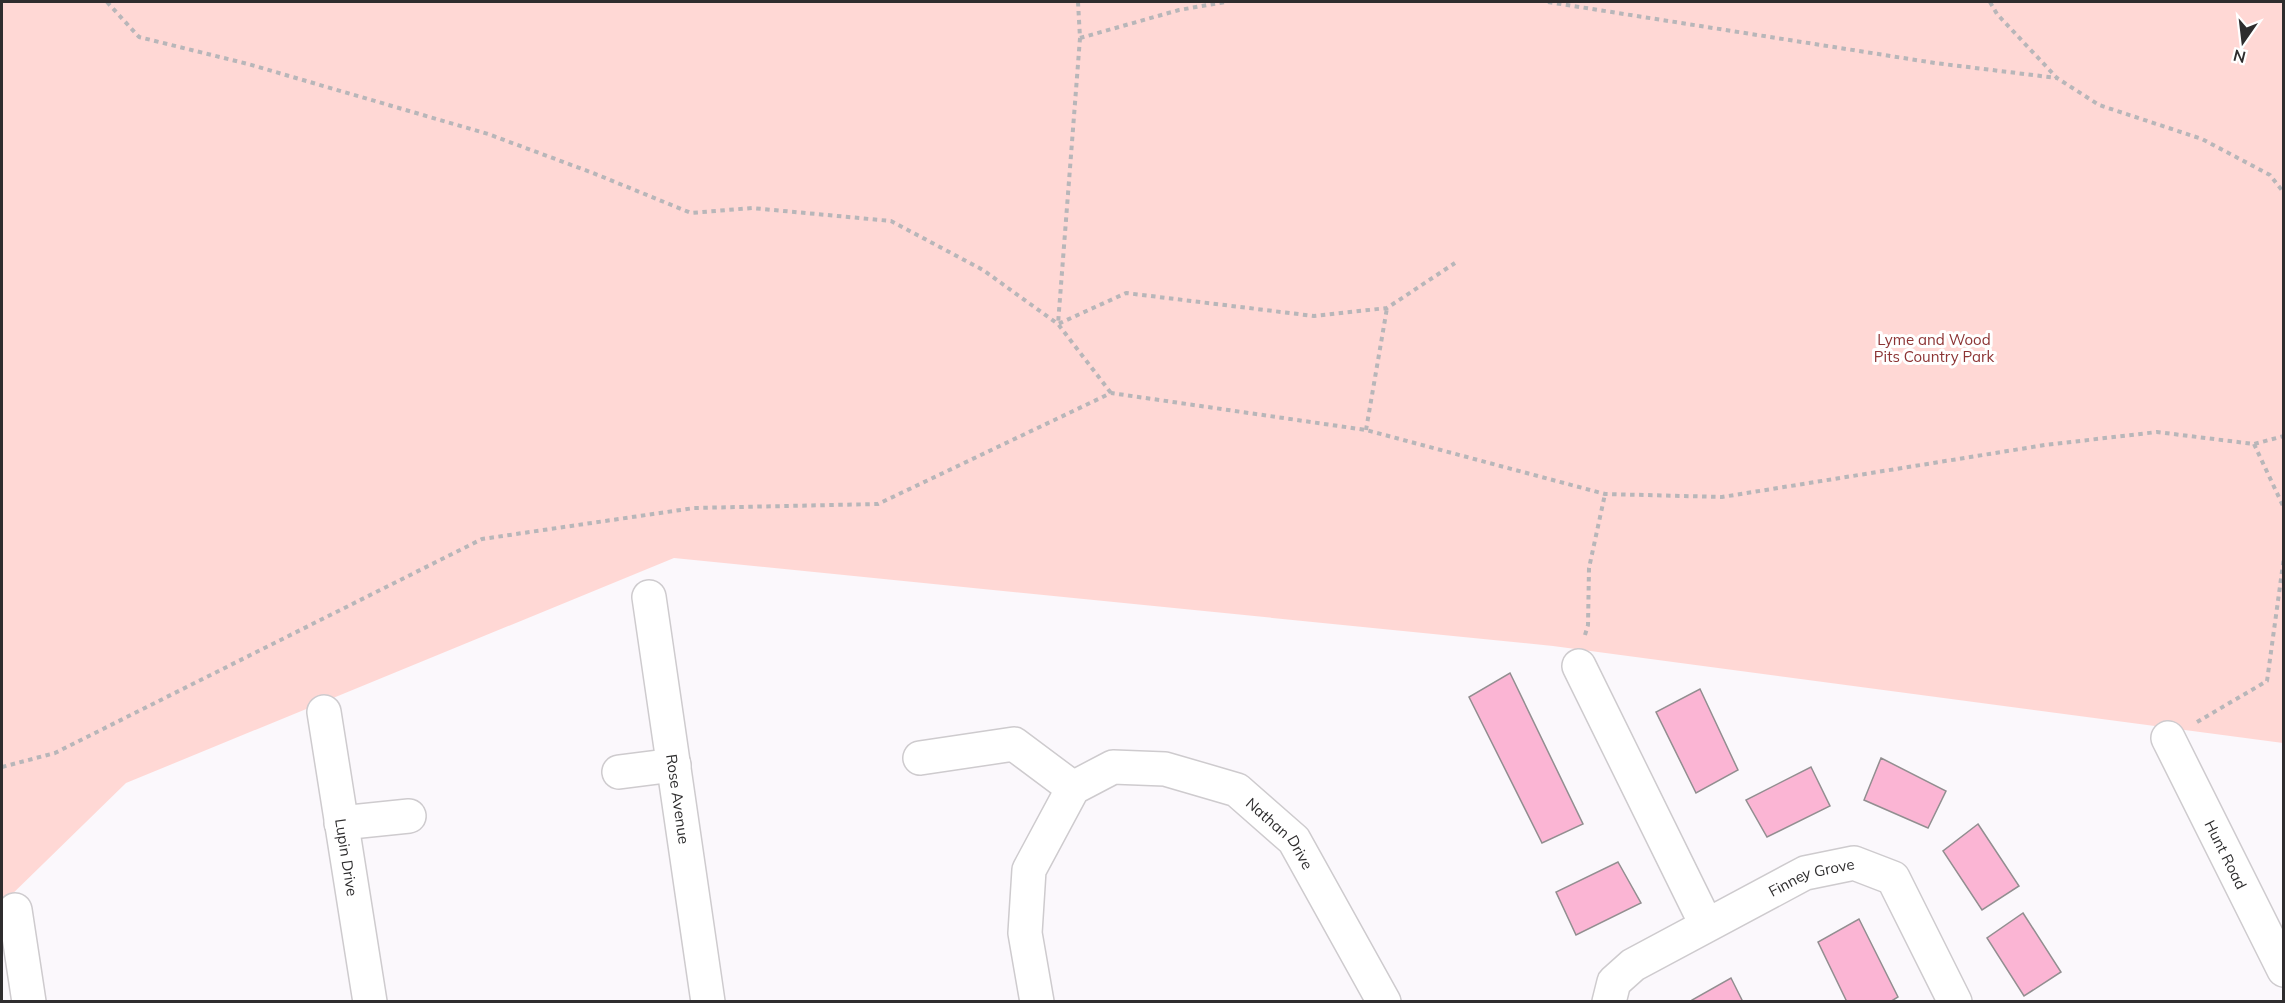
<svg xmlns="http://www.w3.org/2000/svg" width="2285" height="1003" font-family="Mulish,sans-serif">
	<style>
		.green { fill: #ffd8d5 }
		.building { fill: #fbb5d4; stroke: #928e90; stroke-width: 1.5 }
		.lines { fill: none; stroke-linecap: round; stroke-linejoin: round }
		.minor-casing { stroke: #cecbce; stroke-width: 36 }
		.path { stroke: #b8b6b9; stroke-width: 4; stroke-dasharray: 4.5 4.5; stroke-linecap: butt }
		.minor { stroke: #fff; stroke-width: 33 }
		.labels { text-anchor: middle; dominant-baseline: central; stroke-width: 6; stroke-linejoin: round; paint-order: stroke }
		.park-label { font-size: 15px; fill: #8c3434; stroke: #fff }
		.street-label { font-size: 15px; fill: #2e2d2e; stroke: #fff }
	</style>
	<rect width="100%" height="100%" fill="#fbf8fc"/>
	<!-- green -->
	<path class="green" d="M 2,2 L 2283,2 L 2283,743 L 1553,646 L 674,558 L 126,783 L 2,904 Z"/>
	<!-- building -->
	<g class="building">
		<path d="M 1510,673 L 1583,824 L 1542,843 L 1469,697 Z"/>
		<path d="M 1700,689 L 1738,770 L 1696,793 L 1656,712 Z"/>
		<path d="M 1881,758 L 1946,791 L 1928,828 L 1864,800 Z"/>
		<path d="M 1811,767 L 1830,806 L 1767,837 L 1746,800 Z"/>
		<path d="M 1978,824 L 2019,886 L 1982,910 L 1943,851 Z"/>
		<path d="M 1618,862 L 1641,903 L 1576,935 L 1556,892 Z"/>
		<path d="M 2023,913 L 2061,972 L 2024,996 L 1987,938 Z"/>
		<path d="M 1859,919 L 1898,997 L 1890,1002 L 1847,1002 L 1818,942 Z"/>
		<path d="M 1731,978 L 1743,1002 L 1693,1002 L 1692,1000 Z"/>
	</g>
	<g class="lines">
		<!-- minor casing -->
		<g class="minor-casing">
			<g id="minor">
				<path id="s1" d="M 649,597 L 708,1002"/>
				<path d="M 1579,666 L 1706,924"/>
				<path id="s2" d="M 324,712 L 370,1002"/>
				<path id="s3" d="M 2168,738 L 2284,970"/>
				<path d="M 920,758 L 1014,744 L 1073,788"/>
				<path d="M 619,772 L 674,765"/>
				<path d="M 341,823 L 409,816"/>
				<path d="M 15,910 L 29,1002"/>
				<path id="s4" d="M 1037,1002 L 1025,933 L 1029,870 L 1073,788 L 1113,767 L 1165,769 L 1237,790 L 1294,840 L 1384,1002"/>
				<path id="s5" d="M 1609,1002 L 1614,982 L 1633,965 L 1805,873 L 1854,863 L 1893,878 L 1955,1002"/>
			</g>
		</g>
		<!-- path -->
		<g class="path">
			<path d="M 107,2 L 139,37 L 248,64 L 488,134 L 593,173 L 691,213 L 752,208 L 891,221 L 983,270 L 1058,324 L 1126,293 L 1314,316 L 1387,308 L 1455,263"/>
			<path d="M 1078,2 L 1080,38 L 1058,324 L 1111,393"/>
			<path d="M 1548,2 L 1935,63 L 2057,78"/>
			<path d="M 1990,2 L 1997,14 L 2057,78 L 2099,105 L 2202,139 L 2270,175 L 2284,193"/>
			<path d="M 1080,38 L 1179,10 L 1225,2"/>
			<path d="M 1366,430 L 1387,308"/>
			<path d="M 2254,444 L 2284,508"/>
			<path d="M 1585,635 L 1588,625 L 1589,568 L 1605,494"/>
			<path d="M 2197,722 L 2267,681 L 2284,557"/>
			<path d="M 2,767 L 55,753 L 482,539 L 694,508 L 878,504 L 1111,393 L 1366,430 L 1605,494 L 1722,497 L 2045,445 L 2157,432 L 2254,444 L 2284,436"/>
		</g>
		<!-- minor -->
		<use href="#minor" class="minor"/>
	</g>
	<g class="labels">
		<!-- park labels -->
		<g class="park-label">
			<text x="1934" y="339">Lyme and Wood<tspan x="1934" dy="17">Pits Country Park</tspan></text>
		</g>
		<!-- street labels -->
		<g class="street-label">
			<text stroke="none"><textPath href="#s1" startOffset="204">Rose Avenue</textPath></text>
			<text stroke="none"><textPath href="#s4" startOffset="460">Nathan Drive</textPath></text>
			<text stroke="none"><textPath href="#s3" startOffset="130">Hunt Road</textPath></text>
			<text stroke="none"><textPath href="#s2" startOffset="147">Lupin Drive</textPath></text>
			<text stroke="none"><textPath href="#s5" startOffset="246">Finney Grove</textPath></text>
		</g>
	</g>
	<!-- border -->
	<rect width="2285" height="1003" fill="none" stroke="#2e2d2e" stroke-width="6"/>
	<!-- north arrow -->
	<g transform="translate(2243 42) rotate(194)" stroke="#ffffff" stroke-width="4.5" paint-order="stroke">
	<path d="M0-4.5L10 22L0 15L-10 22Z" fill="#2e2d2e"/>
	<text y="-9" font-size="16" font-weight="bold" text-anchor="middle" fill="#2e2d2e">N</text>
	</g>
</svg>
